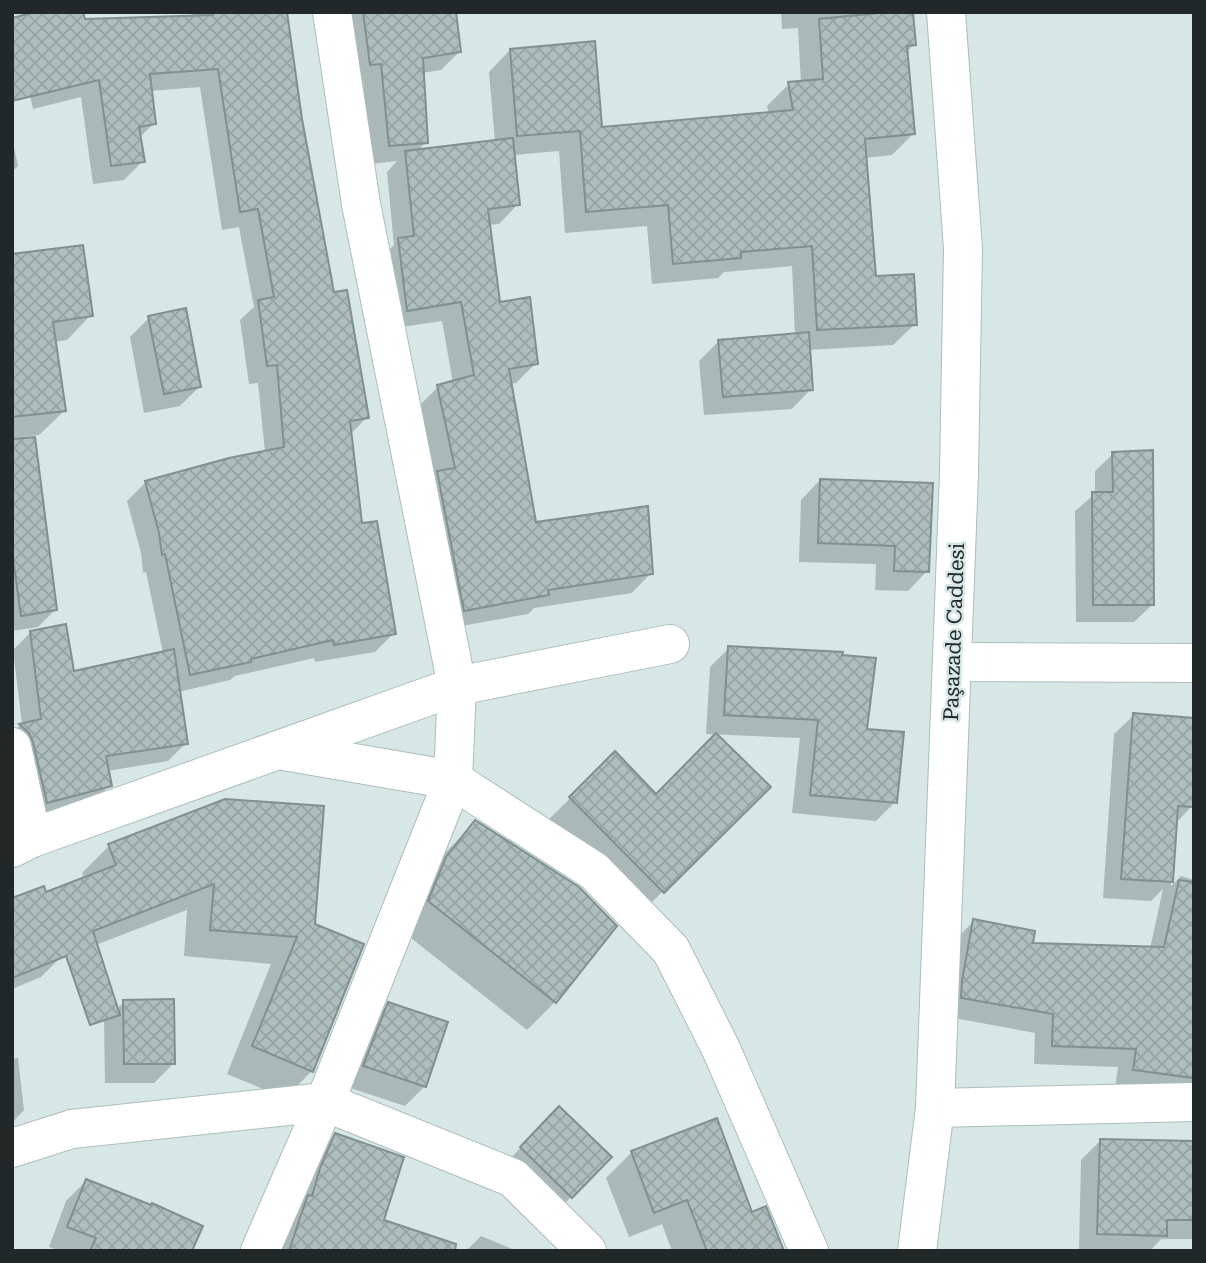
<svg xmlns="http://www.w3.org/2000/svg" width="1206" height="1263" font-family="'Roboto Serif',serif">
	<style>
		.shadow { fill: #0003 }
		.building { fill: url(#building-cross-hatch); stroke: #808f8f; stroke-width: 2 }
		.lines { fill: none; stroke-linecap: round; stroke-linejoin: round }
		.street-casing { stroke: #adbdbd; stroke-width: 40 }
		.secondary-casing { stroke: #adbdbd; stroke-width: 40 }
		.street { stroke: #fff; stroke-width: 38 }
		.secondary { stroke: #fff; stroke-width: 38 }
		.labels { text-anchor: middle; dominant-baseline: central; stroke-width: 5; stroke-linejoin: round; paint-order: stroke }
		.street-label { font-size: 21px; fill: #222828; stroke: #d6e7e6 }
	</style>
	<defs>
		<pattern id="building-cross-hatch" width="8" height="8" patternUnits="userSpaceOnUse" patternTransform="scale(1.75)"><rect width="8" height="8" fill="#aebebd"/><path d="M0 0l8 8M0 8l8-8" fill="none" stroke="#95a3a2"/></pattern>
	</defs>
	<rect width="100%" height="100%" fill="#d6e7e6"/>
	<!-- shadow -->
	<g class="shadow">
		<path d="M 192,12 L 286,12 L 301,119 L 333,294 L 367,417 L 350,435 L 361,525 L 394,633 L 375,652 L 315,662 L 314,658 L 235,676 L 230,680 L 178,692 L 186,743 L 168,761 L 107,771 L 110,785 L 92,803 L 29,819 L 12,732 L 22,724 L 13,650 L 31,632 L 72,673 L 163,653 L 146,572 L 143,573 L 141,553 L 127,501 L 146,482 L 265,452 L 258,383 L 249,384 L 240,320 L 254,307 L 239,227 L 222,230 L 200,87 L 150,91 L 154,123 L 139,138 L 143,161 L 124,180 L 93,184 L 81,97 L 33,109 L 15,33 L 84,21 L 193,18 Z"/>
		<path d="M 346,12 L 454,12 L 459,52 L 441,70 L 422,73 L 426,142 L 417,151 L 495,142 L 489,72 L 510,50 L 601,129 L 769,114 L 767,106 L 789,84 L 801,83 L 798,28 L 782,29 L 781,12 L 900,12 L 914,44 L 906,53 L 914,133 L 892,155 L 864,158 L 874,277 L 915,324 L 893,345 L 808,350 L 811,389 L 792,409 L 704,415 L 699,361 L 718,342 L 795,335 L 792,266 L 724,272 L 718,278 L 652,284 L 647,226 L 565,233 L 559,151 L 513,155 L 518,204 L 499,224 L 488,225 L 499,304 L 536,363 L 516,383 L 510,384 L 535,524 L 651,573 L 632,593 L 534,608 L 528,614 L 445,629 L 419,406 L 438,387 L 453,383 L 442,321 L 388,329 L 379,260 L 394,245 L 387,172 L 397,161 L 371,164 L 363,81 L 352,83 Z"/>
		<path d="M 12,138 L 18,166 L 12,172 Z"/>
		<path d="M 12,256 L 91,315 L 67,340 L 54,342 L 64,411 L 39,435 L 12,438 Z"/>
		<path d="M 149,318 L 200,386 L 180,406 L 144,413 L 130,337 Z"/>
		<path d="M 1113,454 L 1152,605 L 1134,622 L 1076,622 L 1075,511 L 1095,494 L 1095,471 Z"/>
		<path d="M 820,480 L 927,571 L 908,591 L 875,590 L 876,564 L 799,562 L 801,500 Z"/>
		<path d="M 12,508 L 55,610 L 38,627 L 12,631 Z"/>
		<path d="M 729,648 L 865,730 L 895,802 L 876,821 L 792,813 L 800,738 L 706,734 L 710,667 Z"/>
		<path d="M 1134,715 L 1192,806 L 1175,824 L 1171,886 L 1181,876 L 1194,880 L 1194,1099 L 1115,1088 L 1118,1067 L 1034,1064 L 1035,1033 L 943,1016 L 955,940 L 974,921 L 1031,945 L 1150,949 L 1163,889 L 1151,901 L 1103,898 L 1114,734 Z"/>
		<path d="M 615,754 L 656,796 L 768,787 L 634,920 L 542,826 Z"/>
		<path d="M 225,801 L 313,925 L 312,1071 L 285,1098 L 227,1074 L 271,964 L 184,956 L 187,910 L 59,959 L 41,977 L 12,989 L 12,900 L 37,909 L 85,879 L 82,873 L 109,846 Z"/>
		<path d="M 475,823 L 555,1002 L 527,1030 L 401,930 L 418,887 L 447,851 Z"/>
		<path d="M 124,1002 L 174,1063 L 154,1083 L 105,1083 L 104,1021 Z"/>
		<path d="M 389,1004 L 425,1086 L 405,1106 L 344,1086 L 369,1023 Z"/>
		<path d="M 18,1058 L 24,1110 L 12,1123 L 12,1059 Z"/>
		<path d="M 559,1108 L 571,1197 L 552,1216 L 502,1167 Z"/>
		<path d="M 715,1120 L 751,1214 L 782,1251 L 672,1251 L 662,1224 L 629,1237 L 606,1178 L 631,1153 Z"/>
		<path d="M 336,1135 L 382,1221 L 443,1251 L 277,1251 L 317,1155 Z"/>
		<path d="M 1101,1140 L 1194,1143 L 1194,1239 L 1161,1239 L 1150,1251 L 1079,1251 L 1081,1160 Z"/>
		<path d="M 86,1181 L 190,1251 L 60,1251 L 49,1247 L 66,1201 Z"/>
		<path d="M 481,1236 L 517,1251 L 466,1251 Z"/>
	</g>
	<!-- building -->
	<g class="building">
		<path d="M 35,12 L 83,12 L 85,19 L 213,15 L 212,12 L 287,12 L 302,119 L 334,292 L 347,290 L 369,418 L 350,421 L 362,523 L 377,521 L 396,634 L 334,645 L 333,640 L 251,659 L 251,662 L 190,675 L 165,554 L 162,555 L 159,533 L 145,481 L 229,458 L 284,447 L 277,365 L 267,366 L 258,300 L 274,297 L 258,209 L 240,212 L 218,69 L 150,74 L 156,124 L 139,127 L 145,162 L 111,166 L 99,80 L 12,101 L 12,18 Z"/>
		<path d="M 363,12 L 456,12 L 461,52 L 423,58 L 428,143 L 389,146 L 381,64 L 370,65 Z"/>
		<path d="M 888,12 L 913,12 L 916,45 L 907,46 L 915,134 L 865,139 L 876,276 L 914,274 L 917,325 L 817,330 L 812,246 L 741,252 L 741,258 L 673,264 L 668,205 L 586,212 L 580,131 L 517,136 L 510,49 L 595,41 L 602,127 L 793,110 L 788,82 L 823,79 L 819,19 Z"/>
		<path d="M 513,138 L 520,205 L 488,209 L 500,302 L 530,297 L 538,364 L 509,369 L 536,522 L 648,506 L 653,574 L 548,590 L 549,595 L 464,611 L 437,471 L 455,468 L 437,385 L 474,375 L 461,302 L 407,311 L 398,238 L 414,236 L 405,151 Z"/>
		<path d="M 83,245 L 93,316 L 53,322 L 66,411 L 12,417 L 12,254 Z"/>
		<path d="M 186,308 L 201,387 L 164,394 L 148,316 Z"/>
		<path d="M 809,332 L 813,390 L 723,397 L 718,340 Z"/>
		<path d="M 35,437 L 57,610 L 21,616 L 12,551 L 12,439 Z"/>
		<path d="M 1153,450 L 1154,605 L 1093,605 L 1092,492 L 1113,492 L 1112,452 Z"/>
		<path d="M 820,479 L 933,483 L 929,572 L 894,571 L 895,546 L 818,543 Z"/>
		<path d="M 66,624 L 74,671 L 174,649 L 188,744 L 106,756 L 112,786 L 47,803 L 33,742 L 29,733 L 19,724 L 41,719 L 30,631 Z"/>
		<path d="M 728,646 L 843,652 L 842,655 L 876,658 L 867,729 L 904,732 L 897,803 L 810,795 L 818,720 L 724,715 Z"/>
		<path d="M 1133,713 L 1194,718 L 1194,807 L 1178,806 L 1173,882 L 1121,879 Z"/>
		<path d="M 716,733 L 771,787 L 664,893 L 569,797 L 615,751 L 656,794 Z"/>
		<path d="M 225,799 L 324,806 L 315,924 L 364,944 L 313,1072 L 252,1046 L 297,937 L 210,930 L 214,884 L 93,931 L 120,1015 L 90,1025 L 66,956 L 12,978 L 12,898 L 44,886 L 46,892 L 116,865 L 108,844 Z"/>
		<path d="M 475,820 L 579,887 L 617,926 L 556,1003 L 428,901 L 446,857 Z"/>
		<path d="M 1179,880 L 1194,882 L 1194,1078 L 1133,1070 L 1136,1049 L 1052,1046 L 1053,1014 L 961,998 L 962,981 L 973,919 L 1035,931 L 1033,943 L 1164,947 Z"/>
		<path d="M 174,999 L 175,1064 L 124,1064 L 123,1000 Z"/>
		<path d="M 388,1002 L 448,1022 L 426,1087 L 363,1066 Z"/>
		<path d="M 559,1106 L 612,1157 L 572,1198 L 520,1147 Z"/>
		<path d="M 717,1118 L 752,1212 L 766,1206 L 784,1251 L 707,1251 L 687,1200 L 654,1213 L 631,1151 Z"/>
		<path d="M 335,1133 L 404,1157 L 384,1220 L 456,1244 L 455,1251 L 289,1251 L 305,1203 L 308,1195 L 312,1196 L 320,1168 Z"/>
		<path d="M 1100,1139 L 1194,1141 L 1194,1220 L 1167,1220 L 1167,1236 L 1097,1234 Z"/>
		<path d="M 86,1179 L 151,1205 L 152,1203 L 203,1226 L 192,1251 L 90,1251 L 96,1238 L 67,1227 Z"/>
	</g>
	<g class="lines">
		<!-- street casing -->
		<g class="street-casing">
			<g id="street">
				<path d="M 953,662 L 1194,663"/>
				<path d="M 12,747 L 32,838"/>
				<path d="M 278,750 L 453,780 L 594,871 L 671,950 L 721,1049 L 809,1251"/>
				<path d="M 12,848 L 32,838 L 457,686 L 670,644"/>
				<path d="M 935,1108 L 1194,1102"/>
				<path d="M 12,1148 L 72,1129 L 325,1102 L 453,780 L 457,686 L 361,204 L 332,12"/>
				<path d="M 260,1251 L 325,1102 L 513,1178 L 587,1251"/>
			</g>
		</g>
		<!-- secondary casing -->
		<g class="secondary-casing">
			<path id="secondary" d="M 917,1251 L 935,1108 L 959,473 L 963,249 L 946,12"/>
		</g>
		<!-- street -->
		<use href="#street" class="street"/>
		<!-- secondary -->
		<use href="#secondary" class="secondary"/>
	</g>
	<g class="labels">
		<!-- street labels -->
		<g class="street-label">
			<text transform="translate(954 632) rotate(-88)">Paşazade Caddesi</text>
		</g>
	</g>
	<!-- border -->
	<rect width="1206" height="1263" fill="none" stroke="#222828" stroke-width="28"/>
</svg>
